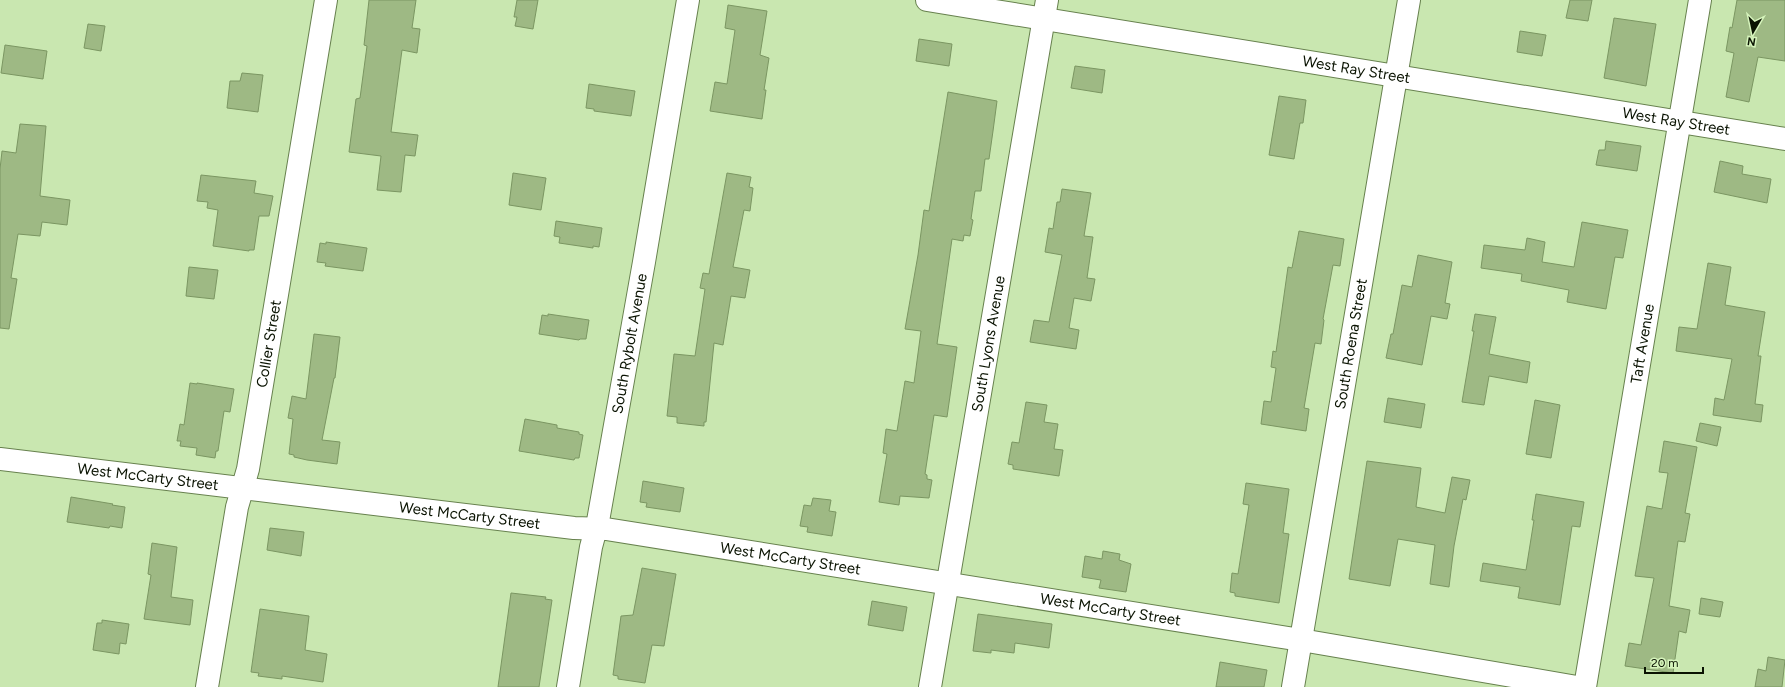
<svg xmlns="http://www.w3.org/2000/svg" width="1785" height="687" font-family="Figtree,sans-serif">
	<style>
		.building { fill: #9eb984; stroke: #7b9662 }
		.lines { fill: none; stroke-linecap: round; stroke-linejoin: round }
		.street-casing { stroke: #67814e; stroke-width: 24 }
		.street { stroke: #fff; stroke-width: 22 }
		.labels { text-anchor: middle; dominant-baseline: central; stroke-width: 4; stroke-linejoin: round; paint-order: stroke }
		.street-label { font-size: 15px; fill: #0a1302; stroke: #d6f4bc }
	</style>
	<rect width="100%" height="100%" fill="#c9e7b0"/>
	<!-- building -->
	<g class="building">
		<path d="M 369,0 L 416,0 L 412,28 L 420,29 L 417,53 L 402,50 L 391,132 L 418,135 L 415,156 L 405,155 L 401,192 L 377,190 L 381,156 L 349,152 L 356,99 L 360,98 L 367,46 L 364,45 Z"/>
		<path d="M 517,0 L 538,0 L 533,29 L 515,26 L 517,17 L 514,17 Z"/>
		<path d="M 1570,0 L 1592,0 L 1588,21 L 1566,18 Z"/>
		<path d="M 1737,0 L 1785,0 L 1785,61 L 1758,57 L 1749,102 L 1726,97 L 1734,53 L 1726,51 L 1730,27 L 1732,28 Z"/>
		<path d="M 728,5 L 767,11 L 760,55 L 769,58 L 764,90 L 766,90 L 762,119 L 710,111 L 715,82 L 727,84 L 735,30 L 725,28 Z"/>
		<path d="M 1614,18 L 1656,24 L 1646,86 L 1604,78 Z"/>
		<path d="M 88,24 L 105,26 L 101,51 L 84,48 Z"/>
		<path d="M 1520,31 L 1546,35 L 1542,56 L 1517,52 Z"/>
		<path d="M 919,39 L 952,44 L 949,66 L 916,61 Z"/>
		<path d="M 5,45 L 47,51 L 43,79 L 1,73 Z"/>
		<path d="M 1075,66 L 1105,70 L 1102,93 L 1071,88 Z"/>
		<path d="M 242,73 L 263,75 L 258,112 L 227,108 L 230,81 L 240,81 Z"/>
		<path d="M 589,84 L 635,91 L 631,116 L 594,111 L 594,109 L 586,108 Z"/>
		<path d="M 948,92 L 997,101 L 993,131 L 989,159 L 985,159 L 981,191 L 975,191 L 971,219 L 973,220 L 970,236 L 964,235 L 963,241 L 952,239 L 937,344 L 957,347 L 947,417 L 934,415 L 925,474 L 927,475 L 927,479 L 932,480 L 929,498 L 900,496 L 899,505 L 879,502 L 887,454 L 883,453 L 886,429 L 897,431 L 905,381 L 914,383 L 921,331 L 905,329 L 918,255 L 924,210 L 929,211 Z"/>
		<path d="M 1279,96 L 1306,100 L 1303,123 L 1300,123 L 1294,159 L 1269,155 Z"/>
		<path d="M 20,124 L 46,126 L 40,196 L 70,200 L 67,225 L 42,222 L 40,236 L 18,234 L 11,278 L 17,279 L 9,329 L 0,328 L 0,169 L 2,151 L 16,153 Z"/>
		<path d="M 1606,141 L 1641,146 L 1637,171 L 1596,165 L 1599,150 L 1605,150 Z"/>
		<path d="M 1720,161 L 1743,166 L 1742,174 L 1771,179 L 1767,203 L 1714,192 Z"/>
		<path d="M 513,173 L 546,178 L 541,210 L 509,205 Z"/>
		<path d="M 727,173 L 751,177 L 749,187 L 753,188 L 750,211 L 744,210 L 733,267 L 750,270 L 745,298 L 731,296 L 723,345 L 714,343 L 706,422 L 704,422 L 704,426 L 677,423 L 677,417 L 667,416 L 674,354 L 695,356 L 705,289 L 700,288 L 703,273 L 709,274 Z"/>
		<path d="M 201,175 L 256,181 L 254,193 L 273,196 L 269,216 L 259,216 L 254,250 L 249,250 L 249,251 L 213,246 L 218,210 L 207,208 L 208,202 L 197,201 Z"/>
		<path d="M 1062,189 L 1091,193 L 1084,236 L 1093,237 L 1087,278 L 1095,279 L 1091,301 L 1074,298 L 1069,328 L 1079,330 L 1076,349 L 1030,342 L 1034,320 L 1049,322 L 1062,255 L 1045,252 L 1049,228 L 1053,229 L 1057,202 L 1060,202 Z"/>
		<path d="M 556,221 L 602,228 L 599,247 L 593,246 L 593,248 L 559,243 L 560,237 L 554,236 Z"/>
		<path d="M 1582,222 L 1628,230 L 1623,258 L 1615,257 L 1606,309 L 1567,302 L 1569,290 L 1521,281 L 1522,274 L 1481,268 L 1484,245 L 1525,250 L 1527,238 L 1545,242 L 1542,262 L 1574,267 Z"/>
		<path d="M 1299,231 L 1344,239 L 1340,266 L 1333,265 L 1323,319 L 1324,320 L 1321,344 L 1315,343 L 1304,408 L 1309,409 L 1306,431 L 1261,424 L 1264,401 L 1271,402 L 1276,368 L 1271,367 L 1273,351 L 1276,352 L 1288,267 L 1292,268 Z"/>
		<path d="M 326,242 L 367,248 L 363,271 L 325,266 L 326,263 L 317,262 L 320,243 L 326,244 Z"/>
		<path d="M 1418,255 L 1452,262 L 1445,303 L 1450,304 L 1447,319 L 1431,316 L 1422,365 L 1386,358 L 1391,334 L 1393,334 L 1402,285 L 1412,287 Z"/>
		<path d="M 1708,263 L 1731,267 L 1725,305 L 1765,312 L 1758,356 L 1761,356 L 1755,404 L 1763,405 L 1761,422 L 1713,415 L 1715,398 L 1724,400 L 1732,359 L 1676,351 L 1679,327 L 1697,329 Z"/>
		<path d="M 189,267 L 218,270 L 214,299 L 186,296 Z"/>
		<path d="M 548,314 L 589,320 L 586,339 L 580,339 L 579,340 L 539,334 L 542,315 L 548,316 Z"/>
		<path d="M 1475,314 L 1496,317 L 1489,354 L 1530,362 L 1527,383 L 1489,376 L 1484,405 L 1462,402 L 1474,331 L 1472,331 Z"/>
		<path d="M 314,334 L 340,337 L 335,378 L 334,378 L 322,440 L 340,442 L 337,464 L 307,460 L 294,457 L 294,455 L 289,454 L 293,419 L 288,418 L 292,396 L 306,399 Z"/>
		<path d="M 190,383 L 197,384 L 197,383 L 234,389 L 230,412 L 224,411 L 218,451 L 216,451 L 215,458 L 196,455 L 197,448 L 180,446 L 181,441 L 177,441 L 180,424 L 184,425 Z"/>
		<path d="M 1388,398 L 1425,404 L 1421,428 L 1384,422 Z"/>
		<path d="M 1535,400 L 1560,405 L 1551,458 L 1526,454 Z"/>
		<path d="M 1026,402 L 1047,405 L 1044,422 L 1058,424 L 1054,449 L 1063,450 L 1059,476 L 1013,469 L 1013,465 L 1008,464 L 1012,442 L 1019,443 Z"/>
		<path d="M 525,419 L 557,425 L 557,428 L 579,432 L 579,434 L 583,435 L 579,458 L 575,458 L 574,460 L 519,451 Z"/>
		<path d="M 1700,423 L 1721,427 L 1717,446 L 1696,441 Z"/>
		<path d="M 1664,441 L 1697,447 L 1685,513 L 1690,514 L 1685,542 L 1678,541 L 1669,606 L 1690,610 L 1686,633 L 1679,631 L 1673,673 L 1625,666 L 1629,643 L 1641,645 L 1654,578 L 1635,576 L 1647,506 L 1662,509 L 1668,473 L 1659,472 Z"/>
		<path d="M 1367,461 L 1421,468 L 1416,507 L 1445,513 L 1452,477 L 1470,480 L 1466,500 L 1463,499 L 1454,546 L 1449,587 L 1430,584 L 1435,545 L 1398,539 L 1390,586 L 1349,579 Z"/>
		<path d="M 643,481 L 684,488 L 680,512 L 646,507 L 647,503 L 640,502 Z"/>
		<path d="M 1246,483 L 1289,489 L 1283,533 L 1289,534 L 1279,603 L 1235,596 L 1235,593 L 1230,592 L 1232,573 L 1238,574 L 1249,505 L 1243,504 Z"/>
		<path d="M 1536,494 L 1584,502 L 1580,527 L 1572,526 L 1560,605 L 1518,598 L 1520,587 L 1480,581 L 1483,563 L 1526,570 L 1534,520 L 1532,520 Z"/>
		<path d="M 71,497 L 113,504 L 112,505 L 125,507 L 122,528 L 110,526 L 109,528 L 67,522 Z"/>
		<path d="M 813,498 L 831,500 L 829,511 L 836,512 L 832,536 L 807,532 L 808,527 L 800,526 L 804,505 L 811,506 Z"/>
		<path d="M 270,528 L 304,532 L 301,556 L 267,550 Z"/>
		<path d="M 152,543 L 177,547 L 171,597 L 193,600 L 190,625 L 144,619 L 151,575 L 148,574 Z"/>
		<path d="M 1103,551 L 1120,554 L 1119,560 L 1131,564 L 1126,592 L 1099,588 L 1101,580 L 1082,577 L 1085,556 L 1102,559 Z"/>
		<path d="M 642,568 L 676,574 L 664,646 L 652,645 L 645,683 L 618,679 L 618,676 L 613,675 L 621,616 L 633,615 Z"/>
		<path d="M 511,593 L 546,597 L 545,599 L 552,600 L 539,687 L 498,687 Z"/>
		<path d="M 1701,598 L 1723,602 L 1720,617 L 1699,614 Z"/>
		<path d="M 872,601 L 907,607 L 903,631 L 868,625 Z"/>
		<path d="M 260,609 L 309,616 L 305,650 L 327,654 L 323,682 L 282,676 L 282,679 L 258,676 L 259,673 L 251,672 Z"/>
		<path d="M 978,614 L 1052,624 L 1049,648 L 1015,643 L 1014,653 L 991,650 L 991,653 L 973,651 Z"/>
		<path d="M 102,620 L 129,624 L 126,644 L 120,643 L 119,654 L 93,650 L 97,623 L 102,623 Z"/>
		<path d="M 1768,657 L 1785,660 L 1782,687 L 1755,687 L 1758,669 L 1766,671 Z"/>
		<path d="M 1220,662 L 1267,670 L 1264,687 L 1216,687 Z"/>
	</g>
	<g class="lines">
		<!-- street casing -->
		<g class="street-casing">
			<g id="street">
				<path id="s1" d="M 927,0 L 1785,139"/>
				<path id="s2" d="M 0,459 L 574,528 L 606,529 L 1301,640 L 1577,687"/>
				<path id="s3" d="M 207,687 L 237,507 L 248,469 L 326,0"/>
				<path id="s4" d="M 568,687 L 591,547 L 598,521 L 644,262 L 688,0"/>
				<path id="s5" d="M 930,687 L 1047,0"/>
				<path id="s6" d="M 1293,687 L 1409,0"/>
				<path id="s7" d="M 1585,687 L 1700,0"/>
			</g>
		</g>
		<!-- street -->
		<use href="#street" class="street"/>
	</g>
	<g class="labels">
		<!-- street labels -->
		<g class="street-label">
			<text stroke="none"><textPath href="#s1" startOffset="435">West Ray Street</textPath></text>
			<text stroke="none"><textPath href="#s1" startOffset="759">West Ray Street</textPath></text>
			<text stroke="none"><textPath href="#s5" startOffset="348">South Lyons Avenue</textPath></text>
			<text stroke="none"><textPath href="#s6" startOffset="348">South Roena Street</textPath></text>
			<text stroke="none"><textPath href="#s3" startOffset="349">Collier Street</textPath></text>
			<text stroke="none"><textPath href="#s4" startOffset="349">South Rybolt Avenue</textPath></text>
			<text stroke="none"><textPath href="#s7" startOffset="348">Taft Avenue</textPath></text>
			<text stroke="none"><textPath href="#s2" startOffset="149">West McCarty Street</textPath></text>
			<text stroke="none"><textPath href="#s2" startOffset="473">West McCarty Street</textPath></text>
			<text stroke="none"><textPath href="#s2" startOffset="797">West McCarty Street</textPath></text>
			<text stroke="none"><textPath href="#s2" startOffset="1121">West McCarty Street</textPath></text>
		</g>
	</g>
	<!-- north arrow -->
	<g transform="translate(1753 32) rotate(189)" stroke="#d6f4bc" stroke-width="3" paint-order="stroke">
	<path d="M0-3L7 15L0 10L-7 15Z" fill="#0a1302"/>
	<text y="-6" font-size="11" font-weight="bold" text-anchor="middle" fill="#0a1302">N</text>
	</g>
	<!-- scale -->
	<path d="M1645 667v6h58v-6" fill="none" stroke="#0a1302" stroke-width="2"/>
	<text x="1651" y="667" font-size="12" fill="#0a1302" stroke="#d6f4bc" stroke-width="3" paint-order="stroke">20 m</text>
</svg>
